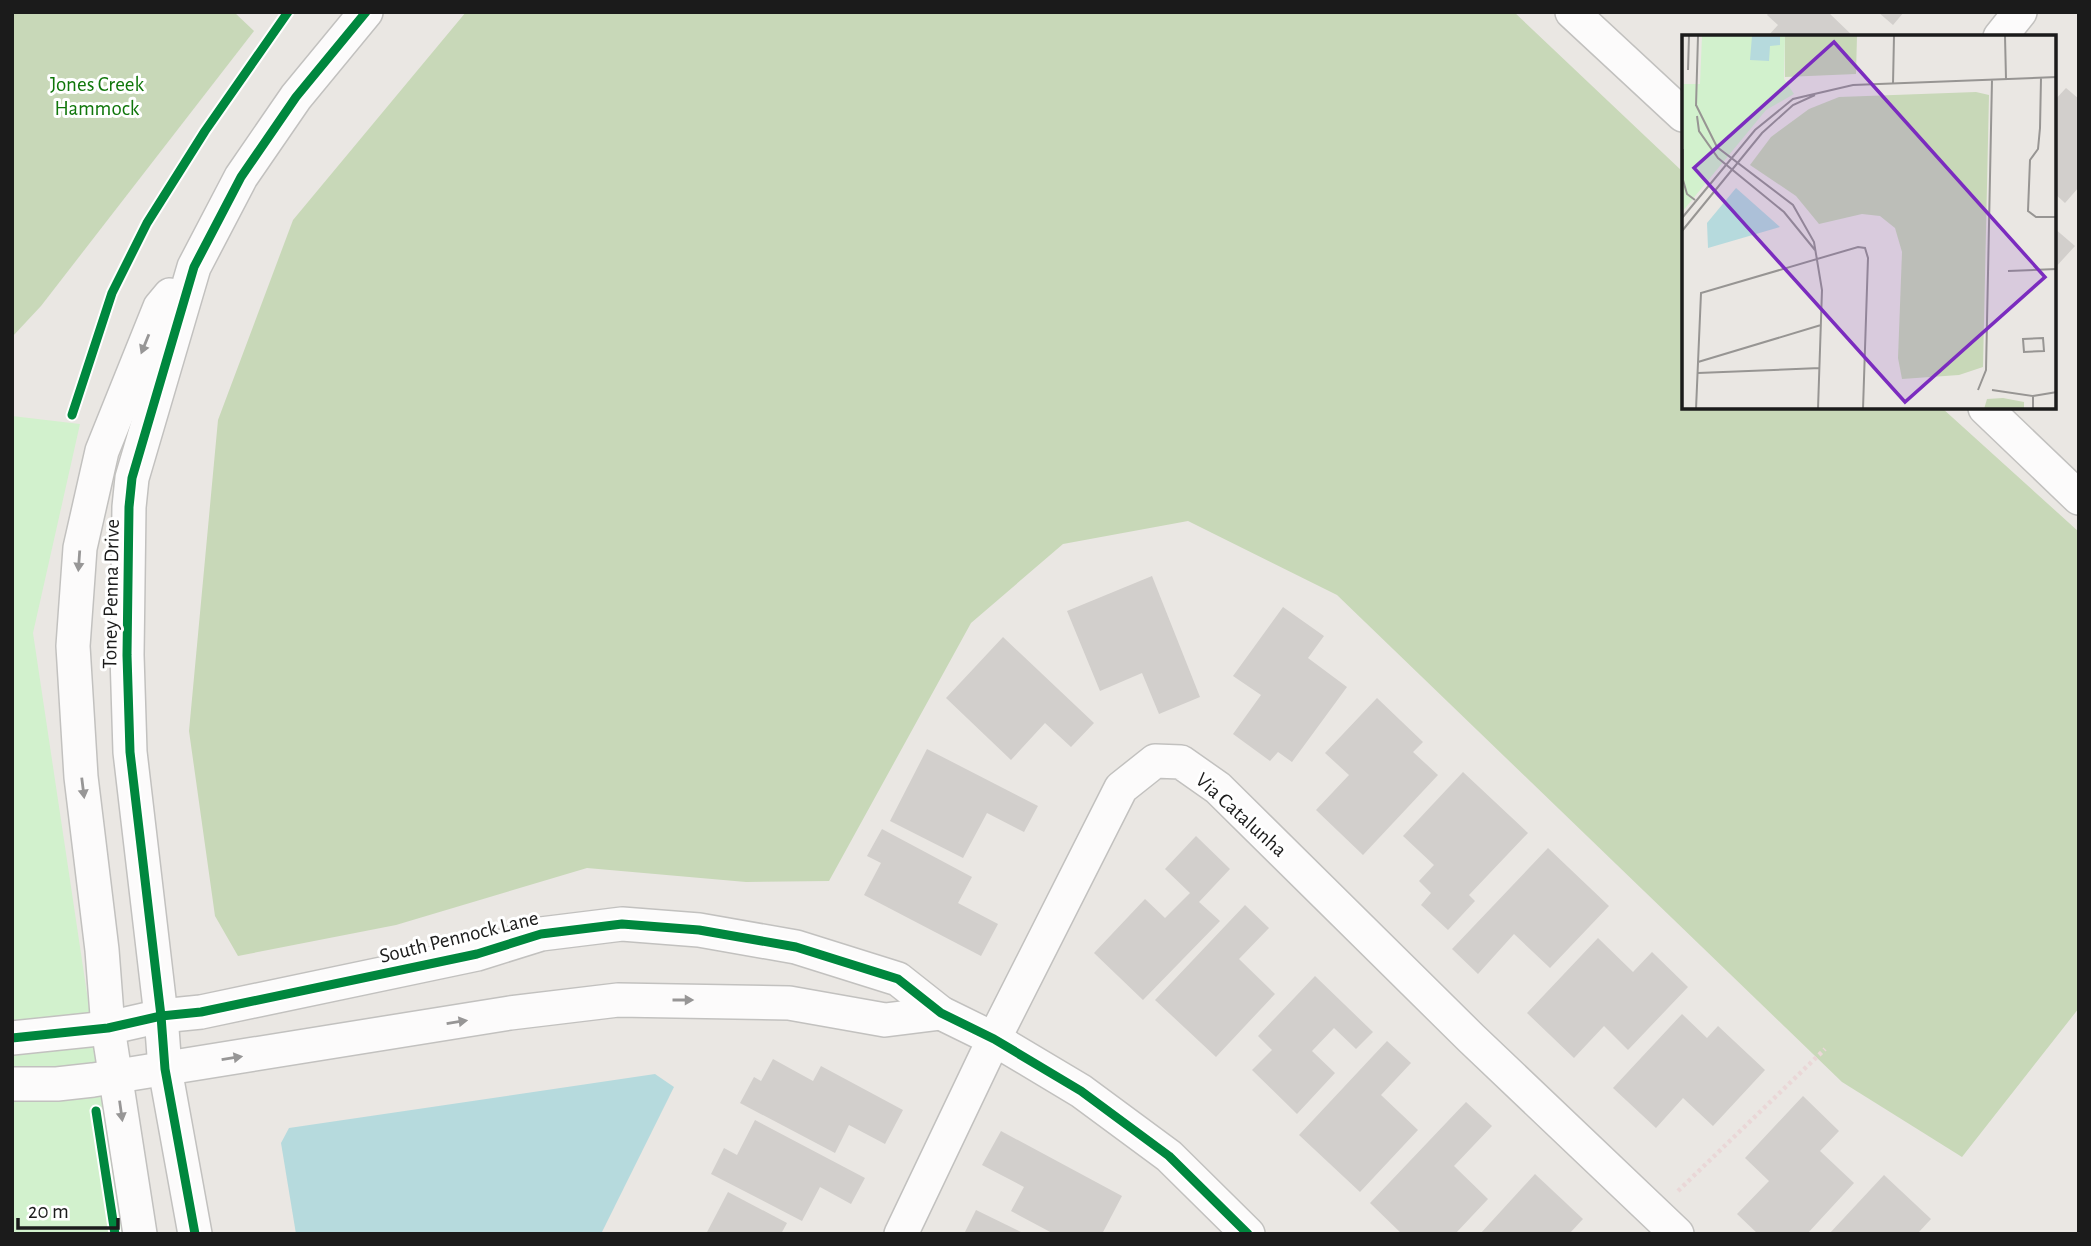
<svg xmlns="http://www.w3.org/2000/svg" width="2091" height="1246" font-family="'Alegreya Sans',sans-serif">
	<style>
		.forest { fill: #c8d8b8 }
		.park { fill: #d2f1cd }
		.water { fill: #b6dadd }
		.building { fill: #d2cfcc }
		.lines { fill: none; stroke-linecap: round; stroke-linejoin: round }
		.minor-casing { stroke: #c2c1bf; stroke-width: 36 }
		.path { stroke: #ead7d7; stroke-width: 4.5; stroke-dasharray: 3.5 3.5; stroke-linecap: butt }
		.minor { stroke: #fcfbfb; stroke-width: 33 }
		.cycleway-casing { stroke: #fff; stroke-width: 13 }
		.cycleway { stroke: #00873e; stroke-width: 9 }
		.oneway { fill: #979696 }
		.labels { text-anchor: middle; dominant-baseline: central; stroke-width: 6; stroke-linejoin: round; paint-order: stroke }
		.park-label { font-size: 21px; fill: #10760b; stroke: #fff }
		.street-label { font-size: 21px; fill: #1b1b1b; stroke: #fff }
		.inset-road { fill: none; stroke: #979593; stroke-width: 2 }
		.view { fill: #7b2cbf; fill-opacity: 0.15; stroke: #7b2cbf; stroke-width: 3.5 }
		.inset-edge { fill: none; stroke: #1b1b1b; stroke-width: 3.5 }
	</style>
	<rect width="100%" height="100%" fill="#eae7e3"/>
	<!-- forest -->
	<g class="forest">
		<path d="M 12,12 L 234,12 L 254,31 L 41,306 L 12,337 Z"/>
		<path d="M 466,12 L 1514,12 L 1683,172 L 1683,408 L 1942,408 L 2079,532 L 2079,1008 L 1962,1157 L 1842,1082 L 1337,595 L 1188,521 L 1063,544 L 971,623 L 829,881 L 746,882 L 587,868 L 396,925 L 238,956 L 215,916 L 189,731 L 218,420 L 293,220 Z"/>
	</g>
	<!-- park -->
	<path class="park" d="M 12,416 L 80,424 L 33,633 L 123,1234 L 12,1234 Z"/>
	<!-- water -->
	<path class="water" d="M 655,1074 L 674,1087 L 601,1234 L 296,1234 L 281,1143 L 289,1128 Z"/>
	<!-- building -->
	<g class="building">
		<path d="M 1769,12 L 1828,12 L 1854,37 L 1767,37 L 1778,25 L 1767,15 Z"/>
		<path d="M 1878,12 L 1904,12 L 1893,25 Z"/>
		<path d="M 2066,88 L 2079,99 L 2079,187 L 2065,203 L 2054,193 L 2054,101 Z"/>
		<path d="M 2054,228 L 2075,246 L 2054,269 Z"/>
		<path d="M 1152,576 L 1200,697 L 1159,714 L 1142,673 L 1100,691 L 1067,611 Z"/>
		<path d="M 1283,607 L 1324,636 L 1308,658 L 1347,687 L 1292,762 L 1278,752 L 1270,761 L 1233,734 L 1261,695 L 1233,676 Z"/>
		<path d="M 1003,637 L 1094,723 L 1071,747 L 1045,723 L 1011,760 L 946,698 Z"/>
		<path d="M 1377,698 L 1423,742 L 1413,752 L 1438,775 L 1363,855 L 1316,810 L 1349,775 L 1325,753 Z"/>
		<path d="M 927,749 L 1038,806 L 1024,832 L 987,813 L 963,858 L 890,821 Z"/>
		<path d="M 1463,772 L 1528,833 L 1469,895 L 1475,901 L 1448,930 L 1421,905 L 1431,893 L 1419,881 L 1434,865 L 1403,836 Z"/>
		<path d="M 882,829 L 972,877 L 958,903 L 998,924 L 981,956 L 864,895 L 881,863 L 867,856 Z"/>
		<path d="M 1196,836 L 1230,869 L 1199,902 L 1220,921 L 1143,1000 L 1094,953 L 1145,899 L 1165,918 L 1190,893 L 1165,869 Z"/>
		<path d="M 1548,848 L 1609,906 L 1550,968 L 1514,934 L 1478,974 L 1452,949 Z"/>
		<path d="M 1245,905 L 1269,928 L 1239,959 L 1275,994 L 1216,1057 L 1155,1000 Z"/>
		<path d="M 1598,938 L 1633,972 L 1652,952 L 1688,987 L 1628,1050 L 1604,1026 L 1574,1058 L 1527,1013 Z"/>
		<path d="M 1315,976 L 1373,1032 L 1356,1049 L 1334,1028 L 1312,1051 L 1335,1073 L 1297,1114 L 1252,1070 L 1272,1050 L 1258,1036 Z"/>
		<path d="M 1682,1014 L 1707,1038 L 1718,1026 L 1765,1070 L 1713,1126 L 1683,1098 L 1656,1128 L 1613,1088 Z"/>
		<path d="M 1387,1041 L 1411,1063 L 1381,1095 L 1418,1130 L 1360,1192 L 1299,1135 Z"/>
		<path d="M 773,1059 L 813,1081 L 821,1066 L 903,1110 L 885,1144 L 849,1125 L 835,1153 L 740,1103 L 754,1077 L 761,1081 Z"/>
		<path d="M 1803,1096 L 1839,1131 L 1820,1151 L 1854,1183 L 1807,1234 L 1758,1234 L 1737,1214 L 1769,1181 L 1745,1158 Z"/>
		<path d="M 1466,1102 L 1492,1126 L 1454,1166 L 1488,1199 L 1455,1234 L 1402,1234 L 1370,1203 Z"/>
		<path d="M 755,1120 L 865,1178 L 851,1204 L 820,1187 L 802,1221 L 711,1174 L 724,1148 L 737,1155 Z"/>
		<path d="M 1001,1131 L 1122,1196 L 1102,1234 L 1054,1234 L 1011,1211 L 1024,1187 L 982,1165 Z"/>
		<path d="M 1535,1174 L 1583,1219 L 1569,1234 L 1480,1234 Z"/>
		<path d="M 1884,1175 L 1931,1219 L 1917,1234 L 1829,1234 Z"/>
		<path d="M 728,1192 L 787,1223 L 781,1234 L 706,1234 Z"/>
		<path d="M 976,1210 L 1025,1234 L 964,1234 Z"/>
	</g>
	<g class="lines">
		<!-- minor casing -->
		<g class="minor-casing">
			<g id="minor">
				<path d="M 1572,12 L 1683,115"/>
				<path d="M 2000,37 L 2020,12"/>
				<path d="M 1985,408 L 2079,498"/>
				<path d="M 12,1038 L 108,1028 L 161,1016 L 201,1012 L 477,954 L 541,934 L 622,924 L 699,930 L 796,947 L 898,979 L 941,1013 L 994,1039 L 1081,1091 L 1169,1156 L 1248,1234"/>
				<path d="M 12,1084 L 57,1084 L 93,1080 L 510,1013 L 618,1000 L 789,1003 L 885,1020 L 941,1013"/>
				<path d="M 140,1234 L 108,1028 L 102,950 L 81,777 L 73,646 L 80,548 L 102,451 L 160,307 L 170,295"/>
				<path d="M 195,1234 L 165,1069 L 161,1016 L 130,752 L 127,655 L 129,507 L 132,478 L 194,267 L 241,177 L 296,97 L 366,12"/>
				<path d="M 901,1234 L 994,1039 L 1121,788 L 1155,761 L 1181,762 L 1218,788 L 1471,1038 L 1677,1234"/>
			</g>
		</g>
		<!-- path -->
		<path class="path" d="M 1678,1191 L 1825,1049"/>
		<!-- minor -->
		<use href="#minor" class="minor"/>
		<!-- cycleway casing -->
		<g class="cycleway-casing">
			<g id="cycleway">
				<path d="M 72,415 L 112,293 L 147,223 L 205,131 L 288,12"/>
				<path d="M 12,1038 L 108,1028 L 161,1016 L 201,1012 L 477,954 L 541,934 L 622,924 L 699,930 L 796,947 L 898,979 L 941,1013 L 994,1039 L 1081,1091 L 1169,1156 L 1248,1234"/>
				<path d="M 96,1111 L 115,1234"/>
				<path d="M 195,1234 L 165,1069 L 161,1016 L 130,752 L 127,655 L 129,507 L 132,478 L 194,267 L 241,177 L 296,97 L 366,12"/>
			</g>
		</g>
		<!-- cycleway -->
		<use href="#cycleway" class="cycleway"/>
	</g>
	<!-- one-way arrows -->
	<defs><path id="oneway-solid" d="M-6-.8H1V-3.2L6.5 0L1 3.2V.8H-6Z" transform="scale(1.75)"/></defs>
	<g class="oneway">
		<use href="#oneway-solid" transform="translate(145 344) rotate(112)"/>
		<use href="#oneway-solid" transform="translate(79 561) rotate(94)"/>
		<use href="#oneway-solid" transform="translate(83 788) rotate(83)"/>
		<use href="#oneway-solid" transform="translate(683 1000)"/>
		<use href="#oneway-solid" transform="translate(457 1022) rotate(-9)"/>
		<use href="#oneway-solid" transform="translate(232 1058) rotate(-9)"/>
		<use href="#oneway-solid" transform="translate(121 1111) rotate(82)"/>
	</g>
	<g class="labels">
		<!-- park labels -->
		<g class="park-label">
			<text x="97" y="84">Jones Creek<tspan x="97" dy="24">Hammock</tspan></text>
		</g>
		<!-- street labels -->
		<g class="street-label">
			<text transform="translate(111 594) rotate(-89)">Toney Penna Drive</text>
			<text transform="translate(1241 815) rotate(42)">Via Catalunha</text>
			<text transform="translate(459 937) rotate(-14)">South Pennock Lane</text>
		</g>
	</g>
	<!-- overview -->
	<g transform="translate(1682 35)">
		<rect width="374" height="374" fill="#eae7e3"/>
		<path d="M 103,1 L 175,1 L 174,39 L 103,42 ZM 294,57 L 307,60 L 301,332 L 277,340 L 220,344 L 216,323 L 220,217 L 213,193 L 198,181 L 180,179 L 137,189 L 114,161 L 68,130 L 89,102 L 127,74 L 157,62 ZM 321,363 L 342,367 L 342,374 L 302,374 L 305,364 Z" fill="#c8d8b8"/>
		<path d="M 20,1 L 103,1 L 102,44 L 112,59 L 84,75 L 0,177 L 0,49 L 18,49 Z" fill="#d2f1cd"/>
		<path d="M 70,1 L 98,1 L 98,10 L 88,11 L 87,26 L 68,25 ZM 54,153 L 98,192 L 26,213 L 25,188 Z" fill="#b6dadd"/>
		<path class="inset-road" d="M 323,1 L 324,44M 6,35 L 7,1M 359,43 L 358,93 L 356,114 L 348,125 L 346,176 L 354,182 L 375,182M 211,49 L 212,1M 14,70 L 35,112 L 111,170 L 132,207 L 140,255 L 136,374M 14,71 L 16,1M 15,81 L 17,96 L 36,123 L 102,177 L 133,215M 1,114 L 1,145 L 5,159 L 13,165M 0,183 L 73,95 L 111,64 L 171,50 L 375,42M 0,196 L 80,98 L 111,70 L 133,60M 326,236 L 375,234M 361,303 L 362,316 L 342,317 L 341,304 ZM 16,327 L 139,290M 16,338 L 138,333M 296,355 L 304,335 L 310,45M 310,355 L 351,361 L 351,374M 351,361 L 375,357M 14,374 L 19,258 L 176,212 L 183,213 L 186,223 L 181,374"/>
		<path class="view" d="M 152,7 L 363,242 L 223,367 L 12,133 Z"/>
		<rect width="374" height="374" class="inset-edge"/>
	</g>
	<!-- border -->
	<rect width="2091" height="1246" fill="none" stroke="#1b1b1b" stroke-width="28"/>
	<!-- scale -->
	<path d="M18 1218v10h100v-10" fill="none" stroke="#1b1b1b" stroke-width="3.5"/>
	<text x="28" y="1218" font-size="21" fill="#1b1b1b" stroke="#ffffff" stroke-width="5" paint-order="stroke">20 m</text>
</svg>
